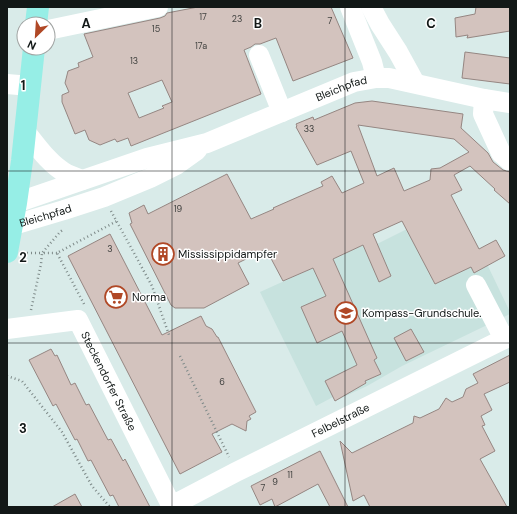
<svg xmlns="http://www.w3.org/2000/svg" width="517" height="514" font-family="'DM Sans',sans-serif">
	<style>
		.built { fill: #c7e2de }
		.building { fill: #d3c3be; stroke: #958682; fill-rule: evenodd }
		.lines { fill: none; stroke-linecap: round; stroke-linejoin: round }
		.path { stroke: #7e8a89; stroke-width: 2.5; stroke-dasharray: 1 3; stroke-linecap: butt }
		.minor { stroke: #fff; stroke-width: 20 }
		.major { stroke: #96eee6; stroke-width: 22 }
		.grid { fill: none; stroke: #121817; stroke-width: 1; stroke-opacity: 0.55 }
		.labels { text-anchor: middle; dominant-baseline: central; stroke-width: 3; stroke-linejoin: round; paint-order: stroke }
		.number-label { font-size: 9px; fill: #424341 }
		.street-label { font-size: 11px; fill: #121817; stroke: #fff }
		.poi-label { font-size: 11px; fill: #121817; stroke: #fff; text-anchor: start }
		.grid-label { font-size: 13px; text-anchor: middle; font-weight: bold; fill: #121817; stroke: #fff; stroke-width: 3; stroke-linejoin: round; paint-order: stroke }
	</style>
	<rect width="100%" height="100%" fill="#d9ebe9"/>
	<!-- built -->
	<path class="built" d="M 457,207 L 485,260 L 510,312 L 510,314 L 402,366 L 367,386 L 335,401 L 333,397 L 316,406 L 260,292 L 375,240 L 377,244 L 407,229 Z"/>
	<!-- building -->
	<g class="building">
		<path d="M 198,7 L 331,7 L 353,58 L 293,81 L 276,38 L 260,44 L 255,44 L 251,47 L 244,50 L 261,94 L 131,146 L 128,138 L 117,142 L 115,139 L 100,145 L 89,140 L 85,130 L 75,134 L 62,102 L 62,95 L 69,92 L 65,83 L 68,71 L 79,67 L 78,63 L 93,57 L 84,34 L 160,18 L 165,16 L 167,13 ZM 162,80 L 172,102 L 162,106 L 164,108 L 139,118 L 128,93 Z"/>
		<path d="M 476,7 L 510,7 L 510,31 L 467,38 L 468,35 L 456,37 L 455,18 L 475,14 Z"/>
		<path d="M 465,52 L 510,58 L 510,84 L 462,78 Z"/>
		<path d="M 372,101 L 463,114 L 461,128 L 488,153 L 493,162 L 503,170 L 510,172 L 510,204 L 494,190 L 495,189 L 470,166 L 454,175 L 462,190 L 451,195 L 479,249 L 496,240 L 505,256 L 474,273 L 471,267 L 435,284 L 402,221 L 373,234 L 391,276 L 379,282 L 363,245 L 333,259 L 377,358 L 374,360 L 381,374 L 365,381 L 366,383 L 335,401 L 325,381 L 357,365 L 342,331 L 317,343 L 301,307 L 326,296 L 313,268 L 283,281 L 266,249 L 238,263 L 249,284 L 204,308 L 175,308 L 171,305 L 130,224 L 132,223 L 129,213 L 144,205 L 148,214 L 227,174 L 251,219 L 274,209 L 273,208 L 323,186 L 321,182 L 332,176 L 342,193 L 364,183 L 351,151 L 317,165 L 296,127 L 297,126 L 296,124 L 313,117 L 314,120 L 355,103 ZM 358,125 L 454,139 L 469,152 L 440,168 L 431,169 L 430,180 L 404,191 L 394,168 L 377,176 Z"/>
		<path d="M 110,234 L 162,335 L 201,316 L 206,326 L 212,329 L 217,337 L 218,337 L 256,412 L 249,416 L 251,419 L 247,421 L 246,431 L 232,424 L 212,434 L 222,452 L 180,474 L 68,256 Z"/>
		<path d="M 411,329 L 424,352 L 406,361 L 394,338 Z"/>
		<path d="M 51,349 L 55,356 L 57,355 L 71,385 L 75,383 L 86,405 L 89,404 L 108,440 L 111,439 L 123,461 L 125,459 L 150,507 L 119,507 L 113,495 L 110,496 L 91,460 L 88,461 L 77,439 L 75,440 L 56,404 L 53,406 L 29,360 Z"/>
		<path d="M 510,355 L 510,382 L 484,394 L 492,410 L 481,416 L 485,425 L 482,426 L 495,451 L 480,459 L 507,507 L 370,507 L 364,495 L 353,501 L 340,441 L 352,453 L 413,423 L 414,416 L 420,418 L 439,409 L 446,398 L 452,402 L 463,397 L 466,389 L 478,383 L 473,374 Z"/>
		<path d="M 320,451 L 348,507 L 330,507 L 318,484 L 275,507 L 272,499 L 260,505 L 251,486 Z"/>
		<path d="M 75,494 L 82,507 L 52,507 Z"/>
	</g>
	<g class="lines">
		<!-- path -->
		<g class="path">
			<path d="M 111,211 L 152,286 L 169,335"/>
			<path d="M 23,253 L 42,253 L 60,232 L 64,229"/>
			<path d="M 84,304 L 57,253 L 117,221"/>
			<path d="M 31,310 L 41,264 L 42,253 L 57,253"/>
			<path d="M 180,356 L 229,457"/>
			<path d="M 7,376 L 22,381 L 62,432 L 92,486 L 110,507"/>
		</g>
		<!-- minor -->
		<g class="minor">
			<path d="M 350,7 L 372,62 L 376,78"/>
			<path d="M 371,7 L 380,24 L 398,52 L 415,83"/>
			<path d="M 48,30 L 158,7"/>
			<path d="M 259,55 L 282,112"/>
			<path d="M 7,84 L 30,86"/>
			<path d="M 484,99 L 483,114 L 501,153 L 510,161"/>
			<path d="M 25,131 C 37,146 50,165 67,174 C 72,176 77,178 82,180"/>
			<path id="s1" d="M 7,206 L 147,158 L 207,143 L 354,82 L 376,78 L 389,78 L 484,99 L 510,103"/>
			<path id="s2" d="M 7,227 L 64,210 L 104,197 L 150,178 L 176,165 L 197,150"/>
			<path d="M 476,285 L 504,339"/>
			<path id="s3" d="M 7,329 L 78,320 L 172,507"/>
			<path id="s4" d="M 171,506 L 236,472 L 510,336"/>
		</g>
		<!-- major -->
		<g class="major">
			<path d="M 36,24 L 38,7"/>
			<path d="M 7,252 L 16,203 L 22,161 L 34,48"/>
		</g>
	</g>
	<!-- grid -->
	<path class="grid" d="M 172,7 L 172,507M 345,7 L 345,507M 7,171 L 510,171M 7,343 L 510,343"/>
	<!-- icons -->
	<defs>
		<g id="building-ring" transform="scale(1.15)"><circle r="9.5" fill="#fff" stroke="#b04826" stroke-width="1.5"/><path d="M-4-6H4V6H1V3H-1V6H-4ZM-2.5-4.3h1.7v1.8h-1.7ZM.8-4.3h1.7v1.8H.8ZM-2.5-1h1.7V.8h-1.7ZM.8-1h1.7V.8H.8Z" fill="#b04826"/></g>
		<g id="supermarket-ring" transform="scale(1.15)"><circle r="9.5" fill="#fff" stroke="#b04826" stroke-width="1.5"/><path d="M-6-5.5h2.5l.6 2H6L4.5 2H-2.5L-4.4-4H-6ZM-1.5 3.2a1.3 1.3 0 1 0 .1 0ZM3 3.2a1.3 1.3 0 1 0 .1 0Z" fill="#b04826"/></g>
		<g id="school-ring" transform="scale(1.15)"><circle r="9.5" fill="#fff" stroke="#b04826" stroke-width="1.5"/><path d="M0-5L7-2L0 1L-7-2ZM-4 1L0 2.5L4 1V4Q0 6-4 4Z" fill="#b04826"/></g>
	</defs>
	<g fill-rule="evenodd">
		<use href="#building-ring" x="163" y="254"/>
		<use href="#supermarket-ring" x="116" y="297"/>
		<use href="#school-ring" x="346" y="313"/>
	</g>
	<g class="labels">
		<!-- number labels -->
		<g class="number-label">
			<text x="203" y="17">17</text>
			<text x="237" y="19">23</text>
			<text x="330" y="21">7</text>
			<text x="156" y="29">15</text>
			<text x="201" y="46">17a</text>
			<text x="134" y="61">13</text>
			<text x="309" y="129">33</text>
			<text x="178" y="209">19</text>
			<text x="110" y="249">3</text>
			<text x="222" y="382">6</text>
			<text x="290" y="475">11</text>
			<text x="275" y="482">9</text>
			<text x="263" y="488">7</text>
		</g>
		<!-- street labels -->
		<g class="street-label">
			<text stroke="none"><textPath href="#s1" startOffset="355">Bleichpfad</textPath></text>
			<text stroke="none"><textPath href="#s2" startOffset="40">Bleichpfad</textPath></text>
			<text stroke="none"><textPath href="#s3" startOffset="140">Steckendorfer Straße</textPath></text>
			<text stroke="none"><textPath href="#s4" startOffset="190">Felbelstraße</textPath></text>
		</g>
		<!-- poi labels -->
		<g class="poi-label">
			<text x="178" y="254">Mississippidampfer</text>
			<text x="132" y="297">Norma</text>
			<text x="362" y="313">Kompass-Grundschule.</text>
		</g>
	</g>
	<g class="grid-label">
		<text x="86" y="28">A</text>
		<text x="258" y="28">B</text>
		<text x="431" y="28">C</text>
		<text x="23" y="90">1</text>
		<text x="23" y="262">2</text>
		<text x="23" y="433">3</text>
	</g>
	<!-- border -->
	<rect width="517" height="514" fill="none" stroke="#121817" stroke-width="16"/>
	<!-- north arrow -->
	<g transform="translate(36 36) rotate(205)"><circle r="19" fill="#ffffff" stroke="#a0a3a2"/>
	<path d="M0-3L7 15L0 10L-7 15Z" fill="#b04826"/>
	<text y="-6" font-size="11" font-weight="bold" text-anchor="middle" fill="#121817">N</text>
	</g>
</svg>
